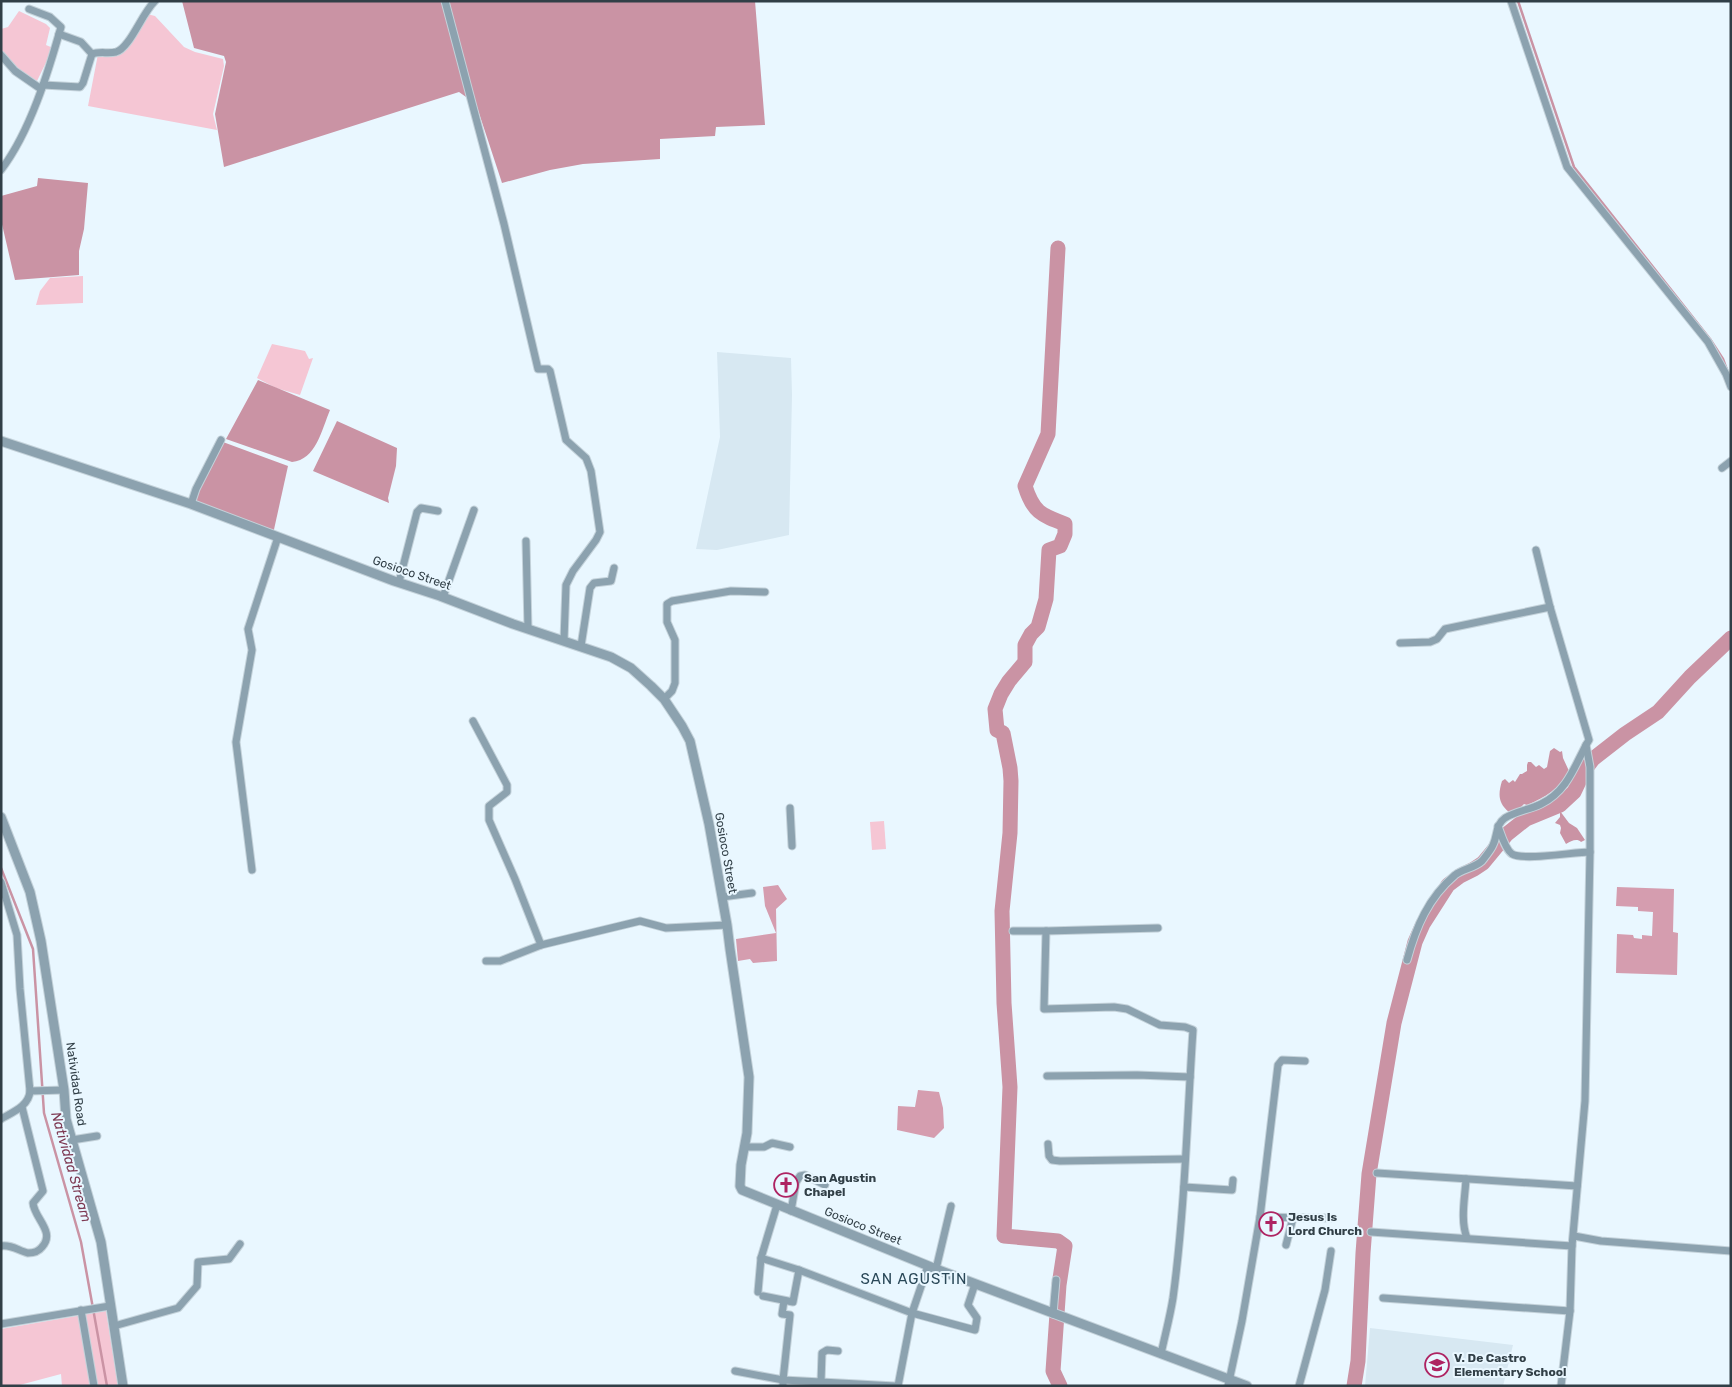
<svg xmlns="http://www.w3.org/2000/svg" width="1732" height="1387" font-family="Rubik,sans-serif">
	<style>
		.built { fill: #d7e8f2 }
		.green { fill: #f5c6d4 }
		.forest { fill: #d59daf }
		.water { fill: #ca93a4 }
		.lines { fill: none; stroke-linecap: round; stroke-linejoin: round }
		.stream { stroke: #ca93a4; stroke-width: 2.5 }
		.river { stroke: #ca93a4; stroke-width: 15 }
		.minor-casing { stroke: #c4d2da; stroke-width: 9 }
		.tertiary-casing { stroke: #c4d2da; stroke-width: 11 }
		.minor { stroke: #8ca2af; stroke-width: 7 }
		.tertiary { stroke: #8ca2af; stroke-width: 9 }
		.labels { text-anchor: middle; dominant-baseline: central; stroke-width: 4; stroke-linejoin: round; paint-order: stroke }
		.street-label { font-size: 12px; fill: #313f47; stroke: #e9f7ff }
		.poi-label { font-size: 12px; font-weight: bold; fill: #313f47; stroke: #e9f7ff; text-anchor: start }
		.water-label { font-size: 14px; font-style: italic; fill: #7d3852; stroke: #e9f7ff }
		.quarter-label { font-size: 15px; letter-spacing: 1px; fill: #2a4858; stroke: #e9f7ff }
	</style>
	<rect width="100%" height="100%" fill="#e9f7ff"/>
	<!-- built -->
	<g class="built">
		<path d="M 717,352 L 791,358 L 792,395 L 789,535 L 717,550 L 696,549 L 720,437 Z"/>
		<path d="M 1370,1328 L 1513,1345 L 1503,1386 L 1365,1386 Z"/>
	</g>
	<!-- green -->
	<g class="green">
		<path d="M 19,11 L 46,24 L 50,28 L 46,45 L 53,48 L 37,81 L 15,67 L 1,49 L 1,29 L 8,27 Z"/>
		<path d="M 143,13 L 155,16 L 184,47 L 195,52 L 223,59 L 224,66 L 213,114 L 217,130 L 88,106 L 98,54 L 120,53 Z"/>
		<path d="M 83,276 L 83,303 L 36,305 L 40,291 L 50,278 Z"/>
		<path d="M 272,344 L 305,351 L 309,359 L 313,358 L 300,395 L 276,388 L 257,378 Z"/>
		<path d="M 884,821 L 886,849 L 872,850 L 870,822 Z"/>
		<path d="M 106,1311 L 118,1386 L 62,1386 L 61,1374 L 16,1386 L 1,1386 L 1,1329 Z"/>
	</g>
	<!-- forest -->
	<g class="forest">
		<path d="M 778,885 L 787,899 L 776,909 L 777,961 L 753,963 L 750,959 L 738,961 L 736,939 L 776,933 L 765,906 L 763,887 Z"/>
		<path d="M 1617,887 L 1674,889 L 1673,932 L 1678,933 L 1677,975 L 1616,973 L 1617,934 L 1633,935 L 1634,938 L 1642,939 L 1642,935 L 1652,936 L 1653,912 L 1638,911 L 1638,907 L 1616,906 Z"/>
		<path d="M 918,1090 L 939,1092 L 943,1108 L 944,1128 L 934,1138 L 897,1130 L 898,1106 L 915,1107 Z"/>
	</g>
	<!-- water -->
	<g class="water">
		<path d="M 182,1 L 755,1 L 765,125 L 716,127 L 715,136 L 660,139 L 660,159 L 583,164 L 550,170 L 502,183 L 476,104 L 459,92 L 224,167 L 215,114 L 226,62 L 224,56 L 194,48 Z"/>
		<path d="M 38,178 L 88,183 L 84,229 L 79,251 L 79,275 L 15,280 L 1,220 L 1,196 L 37,186 Z"/>
		<path d="M 258,380 L 330,410 C 322,429 316,460 292,462 L 226,439 Z"/>
		<path d="M 337,421 L 397,448 L 396,466 L 388,498 L 389,503 L 313,471 Z"/>
		<path d="M 223,442 L 288,466 L 273,534 L 194,502 L 204,476 Z"/>
		<path d="M 1554,748 L 1560,752 L 1562,751 L 1563,758 L 1569,771 C 1559,789 1546,797 1527,805 L 1524,804 L 1519,809 L 1509,812 C 1498,803 1498,794 1502,781 L 1505,779 L 1509,783 L 1513,780 L 1515,782 L 1520,774 L 1522,774 L 1527,771 L 1527,765 L 1528,762 L 1531,762 L 1536,767 L 1539,765 L 1544,769 L 1547,767 L 1550,751 Z"/>
		<path d="M 1560,811 L 1569,823 L 1577,828 L 1585,840 L 1581,842 C 1577,838 1571,841 1566,844 L 1560,833 L 1561,828 L 1560,825 L 1555,823 L 1560,817 Z"/>
	</g>
	<g class="lines">
		<!-- stream -->
		<g class="stream">
			<path d="M 1518,1 L 1574,167 L 1710,339 L 1723,359 L 1727,370"/>
			<path d="M 1,868 L 33,949 L 44,1113 L 81,1242 L 107,1386"/>
		</g>
		<!-- river -->
		<g class="river">
			<path d="M 1058,248 L 1048,434 L 1025,486 C 1033,512 1041,515 1065,524 L 1065,534 L 1060,546 L 1049,550 L 1046,599 L 1038,627 L 1031,634 L 1025,645 L 1025,662 L 1009,681 L 1001,694 L 995,709 L 997,730 L 1003,733 L 1010,768 L 1011,781 L 1010,833 L 1002,911 L 1004,1003 L 1010,1087 L 1004,1236 L 1058,1241 L 1065,1246 L 1059,1285 L 1053,1371 L 1060,1386"/>
			<path d="M 1354,1386 L 1358,1361 L 1363,1253 L 1369,1174 L 1394,1023 L 1415,942 L 1423,924 L 1448,885 L 1460,876 L 1474,869 L 1483,863 L 1507,834 L 1526,819 L 1560,805 L 1574,792 L 1584,771 L 1593,759 L 1625,734 L 1658,712 L 1690,677 L 1731,638"/>
		</g>
		<!-- minor casing -->
		<g class="minor-casing">
			<g id="minor">
				<path d="M 445,1 L 504,224 L 538,369 L 548,369 L 550,371 L 566,440 L 586,458 L 591,471 L 600,532 L 596,540 L 573,571 L 566,585 L 564,640"/>
				<path d="M 1511,1 L 1567,167 L 1708,342 L 1726,374 L 1731,387"/>
				<path d="M 59,34 L 81,42 L 92,54 C 100,51 108,54 116,52 C 130,48 142,13 155,1"/>
				<path d="M 1,55 L 15,71 L 41,89"/>
				<path d="M 43,85 L 80,87 L 83,83 L 92,54"/>
				<path d="M 1,170 C 30,132 48,73 61,27 L 50,17 L 29,9"/>
				<path d="M 1722,468 L 1731,461"/>
				<path d="M 191,504 L 196,489 L 221,440"/>
				<path d="M 526,541 L 528,629"/>
				<path d="M 1536,550 L 1550,607 L 1589,740 L 1586,745 L 1590,767 L 1590,852 L 1585,1101 L 1572,1246 L 1570,1311 L 1561,1386"/>
				<path d="M 399,582 L 417,512 L 421,508 L 438,511"/>
				<path d="M 443,597 L 474,510"/>
				<path d="M 1400,643 L 1430,642 L 1437,639 L 1445,629 L 1550,607"/>
				<path d="M 581,646 L 590,588 L 594,583 L 611,581 L 614,568"/>
				<path d="M 664,699 L 672,691 L 675,683 L 675,640 L 667,622 L 667,604 L 672,601 L 731,591 L 765,592"/>
				<path d="M 473,721 L 507,785 L 507,792 L 489,806 L 489,820 L 515,879 L 541,945 L 500,961 L 486,961"/>
				<path d="M 790,808 L 792,846"/>
				<path d="M 1498,826 C 1501,834 1505,849 1512,854 C 1523,861 1574,852 1590,852"/>
				<path d="M 252,870 L 236,742 L 252,650 L 248,629 L 278,537"/>
				<path d="M 1,882 L 17,935 L 20,989 L 30,1091 C 29,1106 13,1112 1,1119"/>
				<path d="M 722,897 L 752,893"/>
				<path d="M 1013,931 L 1046,931 L 1158,928"/>
				<path d="M 1046,931 L 1044,1009 L 1114,1007 L 1127,1009 L 1160,1025 L 1185,1027 L 1193,1030 C 1187,1119 1185,1209 1173,1298 C 1170,1317 1165,1335 1161,1354"/>
				<path d="M 541,945 L 640,921 L 666,928 L 727,925"/>
				<path d="M 1407,960 C 1416,927 1428,898 1455,875 C 1463,869 1474,868 1482,861 C 1485,857 1491,850 1493,845 C 1498,835 1495,825 1505,818 C 1516,811 1529,810 1541,804 C 1566,792 1574,768 1586,745"/>
				<path d="M 1047,1076 L 1137,1075 L 1190,1077"/>
				<path d="M 30,1091 L 64,1090"/>
				<path d="M 72,1140 L 97,1136"/>
				<path d="M 1048,1144 L 1049,1156 L 1052,1160 L 1060,1161 L 1185,1159"/>
				<path d="M 745,1147 L 764,1147 L 772,1143 L 790,1147"/>
				<path d="M 1377,1173 L 1577,1186"/>
				<path d="M 1466,1179 C 1465,1198 1460,1220 1467,1238"/>
				<path d="M 1184,1187 L 1232,1190 L 1233,1180"/>
				<path d="M 777,1205 L 761,1258 L 799,1270 L 912,1313 L 975,1330 L 977,1318 L 968,1305 L 975,1284"/>
				<path d="M 791,1211 L 796,1182 L 800,1176 L 805,1175 L 825,1185"/>
				<path d="M 1260,1217 L 1331,1218"/>
				<path d="M 1371,1232 L 1572,1246"/>
				<path d="M 1574,1236 L 1601,1241 L 1731,1251"/>
				<path d="M 1286,1245 L 1293,1218"/>
				<path d="M 1,1246 C 11,1244 19,1251 28,1253 C 33,1253 39,1251 42,1247 C 56,1232 34,1218 33,1203 L 43,1191 L 22,1107"/>
				<path d="M 936,1269 L 951,1206"/>
				<path d="M 758,1292 L 761,1258"/>
				<path d="M 763,1296 L 793,1302 L 799,1270"/>
				<path d="M 1383,1298 L 1570,1311"/>
				<path d="M 81,1310 L 94,1386"/>
				<path d="M 1053,1314 L 1056,1280"/>
				<path d="M 1,1324 L 110,1306"/>
				<path d="M 114,1326 L 178,1308 L 197,1286 L 198,1262 L 229,1259 L 240,1244"/>
				<path d="M 735,1371 L 783,1380 L 790,1315 L 782,1314 L 784,1301"/>
				<path d="M 821,1382 L 895,1386"/>
				<path d="M 783,1386 L 783,1380 L 821,1382 L 822,1353 L 827,1350 L 838,1351"/>
				<path d="M 898,1386 L 912,1313 L 928,1266"/>
				<path d="M 1228,1386 L 1242,1321 L 1260,1217 L 1278,1065 L 1282,1060 L 1305,1061"/>
				<path d="M 1299,1386 L 1325,1290 L 1331,1251"/>
			</g>
		</g>
		<!-- tertiary casing -->
		<g class="tertiary-casing">
			<g id="tertiary">
				<path d="M 1,441 L 191,504 L 394,581 L 440,596 L 513,624 L 611,657 L 631,668 L 651,686 L 664,699 L 682,726 L 690,741 L 709,824 L 727,925 L 730,949 L 749,1077 L 747,1133 L 741,1165 L 740,1186 L 742,1190 L 936,1269 L 1247,1386"/>
				<path d="M 1,817 L 30,892 L 41,941 L 64,1090 L 66,1119 L 101,1242 L 123,1386"/>
			</g>
		</g>
		<!-- minor -->
		<use href="#minor" class="minor"/>
		<!-- tertiary -->
		<use href="#tertiary" class="tertiary"/>
	</g>
	<!-- icons -->
	<defs>
		<g id="church-ring" transform="scale(1.25)"><circle r="9.5" fill="#e9f7ff" stroke="#ae2362" stroke-width="1.5"/><path d="M-1.2-6h2.4v3.5h3.3v2.4h-3.3V6h-2.4V-.1h-3.3v-2.4h3.3Z" fill="#ae2362"/></g>
		<g id="school-ring" transform="scale(1.25)"><circle r="9.5" fill="#e9f7ff" stroke="#ae2362" stroke-width="1.5"/><path d="M0-5L7-2L0 1L-7-2ZM-4 1L0 2.5L4 1V4Q0 6-4 4Z" fill="#ae2362"/></g>
	</defs>
	<g fill-rule="evenodd">
		<use href="#church-ring" x="786" y="1185"/>
		<use href="#church-ring" x="1271" y="1224"/>
		<use href="#school-ring" x="1437" y="1365"/>
	</g>
	<g class="labels">
		<!-- street labels -->
		<g class="street-label">
			<text transform="translate(412 573) rotate(19)">Gosioco Street</text>
			<text transform="translate(726 853) rotate(80)">Gosioco Street</text>
			<text transform="translate(76 1084) rotate(82)">Natividad Road</text>
			<text transform="translate(863 1226) rotate(22)">Gosioco Street</text>
		</g>
		<!-- poi labels -->
		<g class="poi-label">
			<text x="804" y="1178">San Agustin<tspan x="804" dy="14">Chapel</tspan></text>
			<text x="1288" y="1217">Jesus Is<tspan x="1288" dy="14">Lord Church</tspan></text>
			<text x="1454" y="1358">V. De Castro<tspan x="1454" dy="14">Elementary School</tspan></text>
		</g>
		<!-- water labels -->
		<g class="water-label">
			<text transform="translate(71 1167) rotate(74)">Natividad Stream</text>
		</g>
		<!-- quarter labels -->
		<g class="quarter-label">
			<text x="914" y="1279">SAN AGUSTIN</text>
		</g>
	</g>
	<!-- border -->
	<rect width="1732" height="1387" fill="none" stroke="#313f47" stroke-width="5"/>
</svg>
